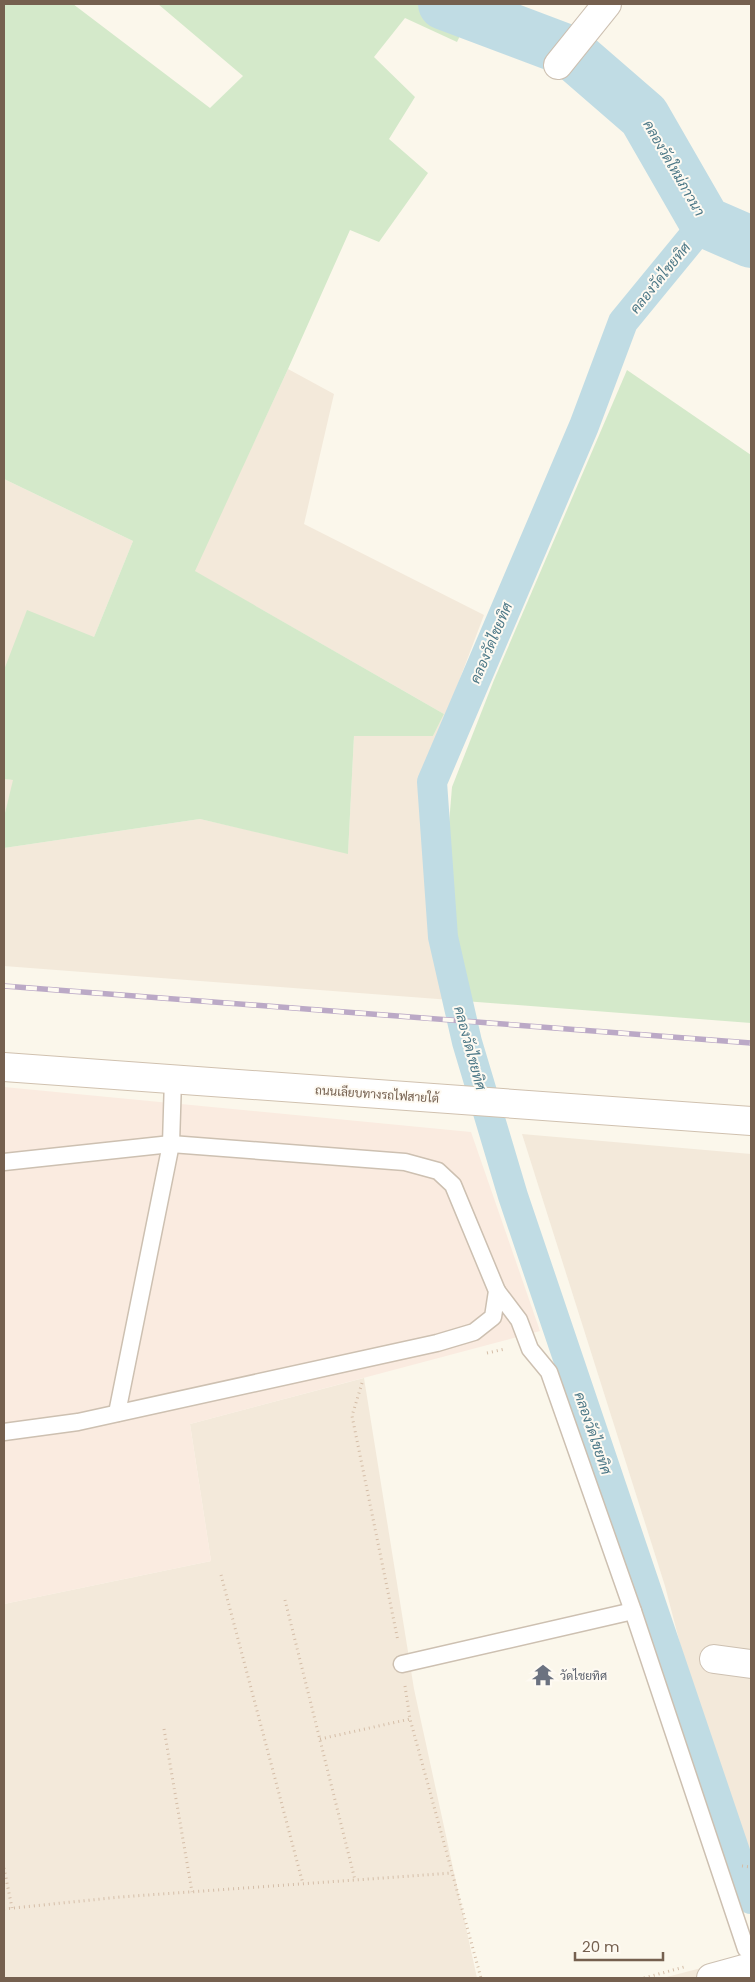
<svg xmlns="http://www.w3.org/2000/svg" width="755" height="1982" font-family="Poppins,Sarabun,sans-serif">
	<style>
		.residential { fill: #f3e9da }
		.commercial { fill: #faebe0 }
		.green { fill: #d4e9ca }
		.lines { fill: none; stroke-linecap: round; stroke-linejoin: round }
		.canal { stroke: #c0dce4; stroke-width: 30 }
		.river { stroke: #c0dce4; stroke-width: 52 }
		.lane-casing { stroke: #cdc0b1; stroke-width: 19 }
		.street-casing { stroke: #cdc0b1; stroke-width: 30 }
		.secondary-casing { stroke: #d0c1af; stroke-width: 30 }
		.path { stroke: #d4bda7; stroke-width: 3; stroke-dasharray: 1 4; stroke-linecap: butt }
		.lane { stroke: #fff; stroke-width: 16 }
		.street { stroke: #fff; stroke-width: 28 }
		.secondary { stroke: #fff; stroke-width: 28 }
		.rail-casing { stroke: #bba9c6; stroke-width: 5.5 }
		.rail { stroke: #fefaf2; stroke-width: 4; stroke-dasharray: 11; stroke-linecap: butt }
		.labels { text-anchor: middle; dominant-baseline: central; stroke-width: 4; stroke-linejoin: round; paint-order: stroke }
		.street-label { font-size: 12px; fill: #75604f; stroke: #fefaf2 }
		.worship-label { font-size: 12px; fill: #5b616d; stroke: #fefaf2; text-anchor: start }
		.water-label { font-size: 14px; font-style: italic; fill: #4b7786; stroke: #fefaf2 }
	</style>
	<rect width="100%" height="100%" fill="#fbf7eb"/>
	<!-- residential -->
	<g class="residential">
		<path d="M 288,369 L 334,394 L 304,524 L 484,615 L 434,747 L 464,1001 L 4,966 L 4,848 L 200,819 L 348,853 L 354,736 L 433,736 L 444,714 L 194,571 Z"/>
		<path d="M 4,479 L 133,541 L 94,637 L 4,670 Z"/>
		<path d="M 4,779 L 14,780 L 4,817 Z"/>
		<path d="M 522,1134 L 751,1154 L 751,1916 L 665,1586 Z"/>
		<path d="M 364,1378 L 414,1689 L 477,1978 L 4,1978 L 4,1604 L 211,1561 L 190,1424 Z"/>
		<path d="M 751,1955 L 751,1978 L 663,1978 Z"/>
	</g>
	<!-- commercial -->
	<path class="commercial" d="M 4,1087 L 471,1132 L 540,1331 L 190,1424 L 211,1561 L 4,1604 Z"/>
	<!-- green -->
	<g class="green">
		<path d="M 4,4 L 73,4 L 210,108 L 243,76 L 158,4 L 475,4 L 457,42 L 405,18 L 374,57 L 415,97 L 389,139 L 428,173 L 379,242 L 350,230 L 288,369 L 195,571 L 444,714 L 433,736 L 354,736 L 348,854 L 200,819 L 4,848 L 4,817 L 13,780 L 4,779 L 4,670 L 27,610 L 94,637 L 133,541 L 4,479 Z"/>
		<path d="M 627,370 L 751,455 L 751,1023 L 464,1001 L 447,848 L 452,787 L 494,680 Z"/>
	</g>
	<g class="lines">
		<!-- canal -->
		<path class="canal" d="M 705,222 L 623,322 L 584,426 L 432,782 L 443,937 L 467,1042 L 513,1196 L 751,1899"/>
		<!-- river -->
		<path class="river" d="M 444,4 L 569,51 L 644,116 L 705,222 L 751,242"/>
		<!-- lane casing -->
		<g class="lane-casing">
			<g id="lane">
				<path d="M 4,1162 L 171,1144 L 405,1162 L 438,1171 L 453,1185 L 497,1291 L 493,1317 L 474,1332 L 437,1343 L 78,1422 L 4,1432"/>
				<path d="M 497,1291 L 519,1320 L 530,1349 L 549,1372 L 633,1611 L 746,1949"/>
				<path d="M 117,1413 L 171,1144 L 173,1079"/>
				<path d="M 402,1664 L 633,1611"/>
			</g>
		</g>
		<!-- street casing -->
		<g class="street-casing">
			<g id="street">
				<path d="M 558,65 L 607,4"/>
				<path d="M 714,1659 L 751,1664"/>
				<path d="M 711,1978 L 751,1967"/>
			</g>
		</g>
		<!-- secondary casing -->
		<g class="secondary-casing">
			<path id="secondary" d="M 4,1067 L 751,1121"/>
		</g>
		<!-- path -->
		<g class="path">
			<path d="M 487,1353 L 505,1349"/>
			<path d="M 362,1383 L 352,1416 L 398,1641"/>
			<path d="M 221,1575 L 303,1884"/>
			<path d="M 285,1600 L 355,1880"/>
			<path d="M 405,1686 L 410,1719 L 481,1978"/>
			<path d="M 164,1729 L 192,1892"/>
			<path d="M 320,1739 L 410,1719"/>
			<path d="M 742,1866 L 751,1867"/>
			<path d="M 4,1868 L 12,1908"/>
			<path d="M 4,1909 L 120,1897 L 452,1873"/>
			<path d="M 644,1978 L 684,1967"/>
		</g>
		<!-- lane -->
		<use href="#lane" class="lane"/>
		<!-- street -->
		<use href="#street" class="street"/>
		<!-- secondary -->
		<use href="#secondary" class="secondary"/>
		<!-- rail casing -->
		<g class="rail-casing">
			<path id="rail" d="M 4,986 L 751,1043"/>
		</g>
		<!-- rail -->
		<use href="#rail" class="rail"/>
	</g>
	<!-- icons -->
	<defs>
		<g id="temple-bare" transform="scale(1.725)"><path d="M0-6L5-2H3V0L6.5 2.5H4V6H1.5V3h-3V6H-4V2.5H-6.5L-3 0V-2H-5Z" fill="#6b7280" stroke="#fefaf2" stroke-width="2.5" paint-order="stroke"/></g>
	</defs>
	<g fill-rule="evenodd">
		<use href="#temple-bare" x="543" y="1675"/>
	</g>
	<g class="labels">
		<!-- street labels -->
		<g class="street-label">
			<text transform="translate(377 1094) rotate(4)">ถนนเลียบทางรถไฟสายใต้</text>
		</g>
		<!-- worship labels -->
		<g class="worship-label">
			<text x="560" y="1675">วัดไชยทิศ</text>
		</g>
		<!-- water labels -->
		<g class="water-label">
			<text transform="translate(674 168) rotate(60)">คลองวัดใหม่ภาวนา</text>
			<text transform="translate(660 278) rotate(-51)">คลองวัดไชยทิศ</text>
			<text transform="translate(491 643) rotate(-67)">คลองวัดไชยทิศ</text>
			<text transform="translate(470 1048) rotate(75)">คลองวัดไชยทิศ</text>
			<text transform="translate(593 1433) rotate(71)">คลองวัดไชยทิศ</text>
		</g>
	</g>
	<!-- border -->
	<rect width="755" height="1982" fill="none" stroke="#75604f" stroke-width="10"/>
	<!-- scale -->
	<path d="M575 1952v8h88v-8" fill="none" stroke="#75604f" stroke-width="2.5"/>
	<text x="582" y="1952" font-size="15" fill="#75604f" stroke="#fefaf2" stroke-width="4" paint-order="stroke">20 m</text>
</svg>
